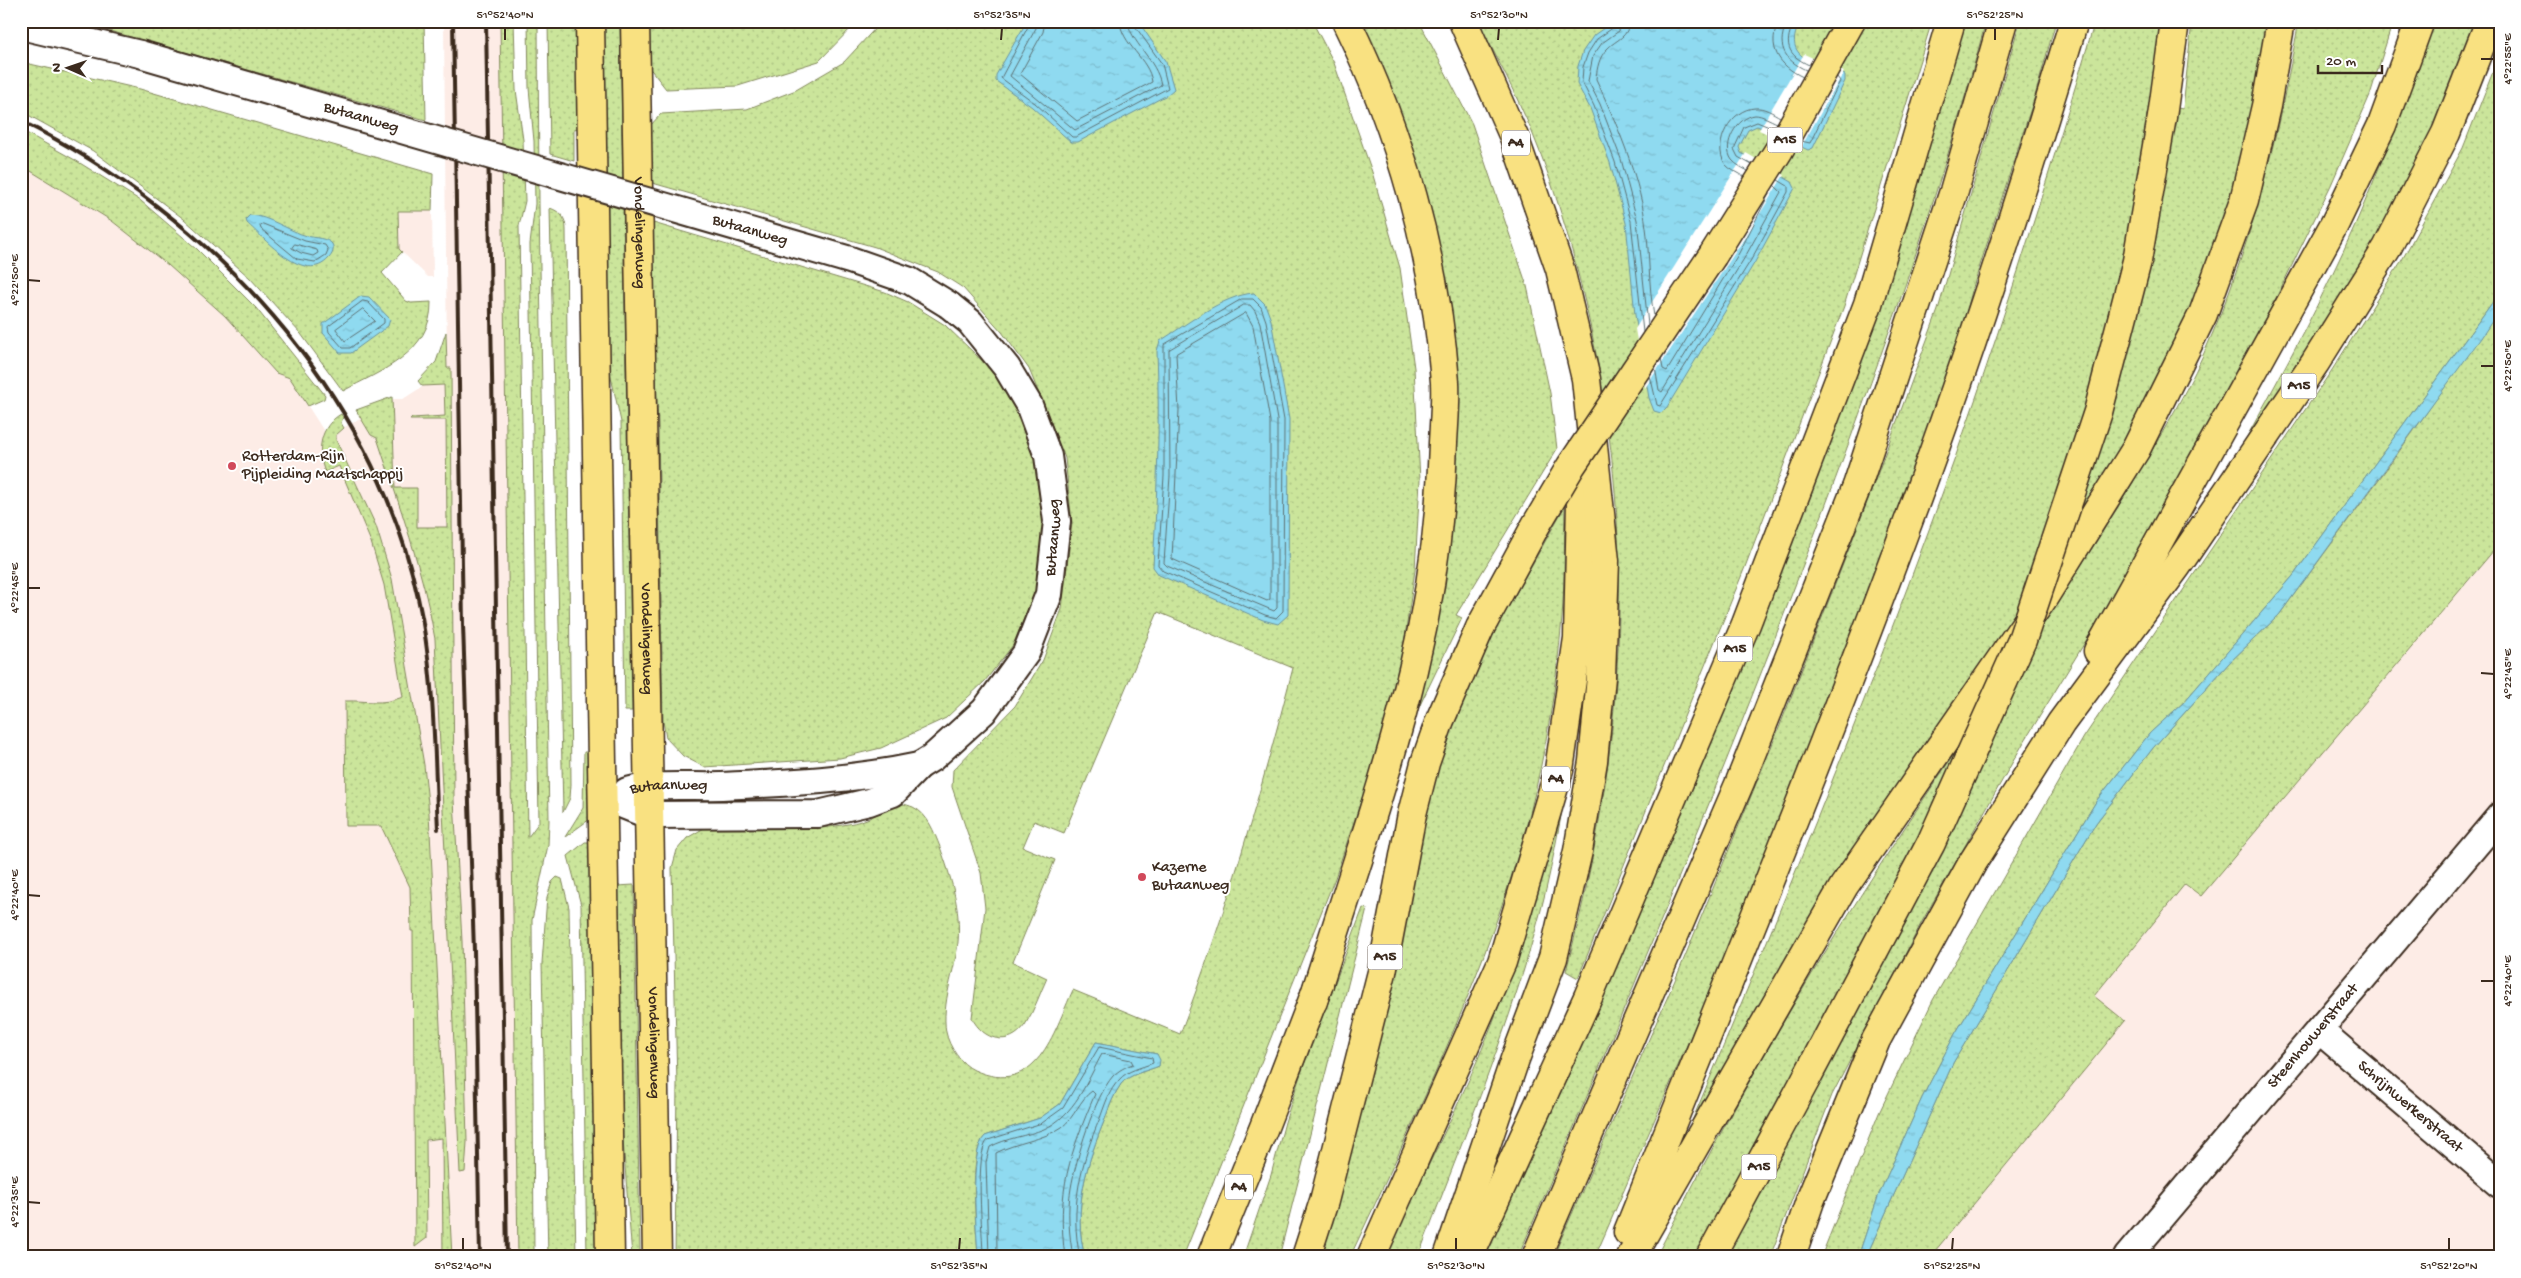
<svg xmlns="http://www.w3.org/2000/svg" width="2521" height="1278" font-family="'Gochi Hand',sans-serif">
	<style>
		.built { fill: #fdece6 }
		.grass { fill: url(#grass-dots); stroke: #83885c }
		.water { fill: url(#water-ripples); stroke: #6d949c }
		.pier { fill: #fff }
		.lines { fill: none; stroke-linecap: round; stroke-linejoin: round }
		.shore { stroke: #5d7072; stroke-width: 1 }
		.minor-casing { stroke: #3b2a1e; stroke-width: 30 }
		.major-casing { stroke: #3b2a1e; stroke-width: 31 }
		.highway-casing { stroke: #3b2a1e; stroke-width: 31 }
		.minor { stroke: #fff; stroke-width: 26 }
		.major { stroke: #f9e181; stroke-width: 28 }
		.highway { stroke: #f9e181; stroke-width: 28 }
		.rail { stroke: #3b2a1e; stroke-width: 4 }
		.minor-bridge-casing { stroke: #3b2a1e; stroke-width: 30; stroke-linecap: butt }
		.highway-bridge-casing { stroke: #3b2a1e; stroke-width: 31; stroke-linecap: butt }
		.minor-bridge { stroke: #fff; stroke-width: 26 }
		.highway-bridge { stroke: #f9e181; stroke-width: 28 }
		.ticks { fill: none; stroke: #3b2a1e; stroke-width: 2 }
		.poi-dot { fill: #d1495b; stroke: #fff; stroke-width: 2 }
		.labels { text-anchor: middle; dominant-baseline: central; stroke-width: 4; stroke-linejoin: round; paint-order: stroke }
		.shield { fill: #fff; stroke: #766a62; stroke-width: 1 }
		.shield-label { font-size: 15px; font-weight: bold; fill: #3b2a1e }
		.street-label { font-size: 16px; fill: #3b2a1e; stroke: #fff }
		.poi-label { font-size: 16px; fill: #3b2a1e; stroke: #fff; text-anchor: start }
		.neatline { fill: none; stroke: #3b2a1e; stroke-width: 2 }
		.ticks-label { font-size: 12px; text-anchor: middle; fill: #3b2a1e }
	</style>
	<defs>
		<pattern id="grass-dots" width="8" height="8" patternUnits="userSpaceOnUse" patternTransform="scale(1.25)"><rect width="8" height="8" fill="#cbe59b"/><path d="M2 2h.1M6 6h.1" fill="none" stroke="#afc585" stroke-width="1.8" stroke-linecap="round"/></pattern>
		<pattern id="water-ripples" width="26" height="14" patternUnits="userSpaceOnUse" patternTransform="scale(1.25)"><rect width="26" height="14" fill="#8fdaf0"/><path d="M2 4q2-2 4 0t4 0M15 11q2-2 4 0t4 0" fill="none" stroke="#7cbbcd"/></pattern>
	</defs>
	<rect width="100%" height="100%" fill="#fff"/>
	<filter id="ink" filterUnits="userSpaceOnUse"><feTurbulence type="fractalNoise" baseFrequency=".02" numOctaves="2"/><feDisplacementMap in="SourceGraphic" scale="10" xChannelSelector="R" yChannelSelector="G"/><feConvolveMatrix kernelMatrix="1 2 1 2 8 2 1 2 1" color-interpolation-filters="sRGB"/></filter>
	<g filter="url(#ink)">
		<!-- built -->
		<g class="built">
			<path d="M 444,21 L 504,21 L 527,1257 L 21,1257 L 21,165 L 112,221 L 168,265 L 225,316 L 276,373 L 290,378 L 327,436 L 360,419 L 358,413 L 390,399 L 403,399 L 447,371 Z"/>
			<path d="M 398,211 L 432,211 L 433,277 L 428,277 L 399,249 Z"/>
			<path d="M 2500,543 L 2500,1257 L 1930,1257 L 2124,1021 L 2094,996 L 2185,884 L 2201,896 Z"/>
		</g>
		<!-- grass -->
		<g class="grass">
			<path d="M 74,21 L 424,21 L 426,120 Z"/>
			<path d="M 500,21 L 514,21 L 516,90 L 523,140 L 525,201 L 519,226 L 528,837 L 539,822 L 530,244 L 535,204 L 534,141 L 529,88 L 528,21 L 538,21 L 539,205 L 549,821 L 548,845 L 532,920 L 534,1257 L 518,1257 Z"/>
			<path d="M 548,21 L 577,21 L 579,128 L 574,129 L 574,161 L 550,154 Z"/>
			<path d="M 603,21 L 620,21 L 632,711 L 625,711 L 621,422 L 609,368 Z"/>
			<path d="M 647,21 L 858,21 L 819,61 L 738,86 L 666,89 L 648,66 Z"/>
			<path d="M 882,21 L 1312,21 L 1334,63 L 1372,172 L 1400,268 L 1414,368 L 1420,480 L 1415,570 L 1401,663 L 1384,733 L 1335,878 L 1183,1257 L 1085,1257 C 1072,1210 1087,1162 1105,1119 C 1109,1107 1114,1094 1121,1084 C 1129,1074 1147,1071 1159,1066 L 1157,1054 L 1096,1042 L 1060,1104 L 1040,1118 L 985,1136 C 967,1154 977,1231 978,1257 L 675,1257 L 677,1084 L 672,868 L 677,850 L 687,838 L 706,827 L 815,822 L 816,829 C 833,826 851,825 867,819 C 877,815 892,804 902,804 C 905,804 910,806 913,807 C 928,814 934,832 940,847 C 951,877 961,909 958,942 C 955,971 941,1003 946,1032 C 949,1047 961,1064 974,1070 C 1037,1098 1053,1033 1073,990 L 1180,1034 C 1226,915 1261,791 1293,668 L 1158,612 L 1064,833 L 1034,821 L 1023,847 L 1055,860 L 1013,962 L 1047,978 C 1040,993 1034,1011 1025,1025 C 1009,1048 983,1040 972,1018 L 985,908 L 981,873 L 952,787 L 953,770 L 1015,706 L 1043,660 L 1062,609 L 1072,523 L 1065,458 L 1029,369 L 1002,332 L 963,288 L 938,272 L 875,247 L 649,182 L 647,129 L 661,114 L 747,109 L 796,90 L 844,62 Z"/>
			<path d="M 1357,21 L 1419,21 L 1472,124 L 1527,286 L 1550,393 L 1557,449 L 1456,615 L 1462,618 L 1405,736 L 1452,361 Z"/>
			<path d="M 1478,21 L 1932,21 L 1844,306 L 1745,567 L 1578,978 L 1566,971 C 1624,752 1638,552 1591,329 C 1577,263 1558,195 1532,132 C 1516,94 1497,58 1478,21 Z"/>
			<path d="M 1962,21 L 1986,21 C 1939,199 1876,372 1811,544 C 1720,784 1620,1021 1518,1257 L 1481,1257 L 1576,1044 Z"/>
			<path d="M 2020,21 L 2056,21 L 2035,96 L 1973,287 L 1945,395 L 1740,923 L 1595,1257 L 1553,1257 L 1679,971 L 1779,728 L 1866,505 L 1938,310 Z"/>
			<path d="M 2095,21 L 2165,21 L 2154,104 L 2183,109 L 2192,21 L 2272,21 L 2242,170 L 2196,307 L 2136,428 L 2059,550 L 1988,655 L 1696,1122 L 1692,1121 C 1776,922 1858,722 1933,519 C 1993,356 2045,189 2095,21 Z"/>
			<path d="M 2299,21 L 2393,21 L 2370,95 L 2331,185 L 2243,366 L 2120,585 L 2024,742 L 1924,918 L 1832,1095 L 1770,1257 L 1656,1257 C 1727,1116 1805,979 1892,847 C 1969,729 2052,615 2126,494 C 2153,448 2182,402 2204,353 C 2252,247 2278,135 2299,21 Z"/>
			<path d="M 2432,21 L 2483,21 L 2445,120 L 2358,279 L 2228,472 C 2262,408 2298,346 2329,281 C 2370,197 2403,110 2432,21 Z"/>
			<path d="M 2500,54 L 2500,292 L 2293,576 L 2184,702 L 2150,733 L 2097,800 L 1955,1034 L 1922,1098 L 1879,1194 L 1858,1257 L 1821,1257 L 1879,1113 L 1933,1000 L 2084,737 L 2332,370 L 2402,260 L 2463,148 Z"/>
			<path d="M 21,62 L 140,89 L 433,174 L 432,211 L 398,211 L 399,249 L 402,252 L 382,273 L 406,301 L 411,303 L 431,302 C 432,353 380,371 343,391 L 301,334 L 250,278 L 184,219 L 93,151 L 21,111 Z"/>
			<path d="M 21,130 L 75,160 L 141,201 L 197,249 L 256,308 L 325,395 L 324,399 L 308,406 L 290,378 L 276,373 L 225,316 L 168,265 L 112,221 L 21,165 Z"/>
			<path d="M 550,208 C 561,212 566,218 566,230 L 571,785 L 570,798 L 563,812 Z"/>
			<path d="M 650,222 L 885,292 L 908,302 L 945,325 L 999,377 L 1036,448 L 1047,515 L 1040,580 L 1013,645 L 985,681 L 946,718 L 881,748 L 840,758 L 704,767 L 683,756 L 666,738 L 663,721 L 658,425 Z"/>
			<path d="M 2500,309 L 2500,543 L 2201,896 L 2185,884 L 2094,996 L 2125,1021 L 1930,1257 L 1866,1257 L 1953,1063 L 2096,823 L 2153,748 L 2229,663 L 2279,615 L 2393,460 Z"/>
			<path d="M 446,332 L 447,368 L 451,368 L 454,800 L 462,941 L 467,1142 L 465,1172 L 460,1173 L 435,639 C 423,569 399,505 377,438 L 371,435 L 356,410 L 392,397 L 395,488 L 417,488 L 417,527 L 447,527 L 446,420 L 410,420 L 412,418 L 445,416 L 444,385 L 422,386 L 418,381 L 436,362 Z"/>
			<path d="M 341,414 L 343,417 L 341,423 L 344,428 L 336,435 L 336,440 L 376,526 L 392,579 L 424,765 L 429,813 L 452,1257 L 443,1257 L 442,1138 L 426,1140 L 427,1238 L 415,1247 L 413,931 L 411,931 L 410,887 L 381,826 L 346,826 L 345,701 C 369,700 379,706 403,697 L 384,585 L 371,542 L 339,466 L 325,472 C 316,451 320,426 341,414 Z"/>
			<path d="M 1565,506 C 1564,543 1565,580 1562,617 C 1557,682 1546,750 1530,813 C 1490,965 1417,1115 1350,1257 L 1316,1257 L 1430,787 L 1458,703 L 1488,632 L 1493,634 Z"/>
			<path d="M 584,752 L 589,752 L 590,819 L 565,837 L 583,808 Z"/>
			<path d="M 1570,761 C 1561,819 1551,876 1535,932 C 1504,1042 1459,1150 1418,1257 L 1384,1257 C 1421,1178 1463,1101 1494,1019 C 1526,935 1550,849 1570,761 Z"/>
			<path d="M 585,842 L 591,842 L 598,1257 L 587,1257 L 581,905 L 568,856 Z"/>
			<path d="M 557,877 L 562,879 L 569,908 L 576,1257 L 548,1257 L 542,963 L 547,897 L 552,882 Z"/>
			<path d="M 634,885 L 640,1257 L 632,1257 L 621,1114 L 617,886 Z"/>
			<path d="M 1363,908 L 1367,909 L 1279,1257 L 1243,1257 L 1271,1175 L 1285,1122 L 1301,1073 Z"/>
		</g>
		<!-- water -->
		<g class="water">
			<path d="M 1027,21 L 1138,21 L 1166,62 L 1174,89 L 1167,95 L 1078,142 L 1071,142 L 1032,107 L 996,81 L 996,75 Z"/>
			<path d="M 1614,21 L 1801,21 C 1779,59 1817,63 1845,75 L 1845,81 L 1813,148 L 1808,150 L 1757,126 L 1748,130 L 1739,147 L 1741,153 L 1792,182 L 1795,188 L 1755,262 L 1667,407 L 1661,413 L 1654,411 L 1649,398 L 1635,315 L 1626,223 L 1610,163 L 1590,108 L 1577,84 L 1578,66 L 1583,51 L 1594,35 Z"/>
			<path d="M 250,215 C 269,216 289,231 307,236 C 314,238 328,238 332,244 C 335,249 332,255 329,258 C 305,286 265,239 247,223 L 246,219 Z"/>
			<path d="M 2500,292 L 2500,309 L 2481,338 L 2279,615 L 2229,663 L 2153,748 L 2096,823 L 1953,1063 L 1866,1257 L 1858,1257 L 1879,1194 L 1922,1098 L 1955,1034 L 2097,800 L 2150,733 L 2184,702 L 2293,576 Z"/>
			<path d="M 1254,293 L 1265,304 L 1271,320 L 1289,419 L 1288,615 L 1278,624 L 1263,620 L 1159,575 L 1153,567 C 1157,495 1160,423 1157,351 L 1160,341 C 1186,325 1223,295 1254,293 Z"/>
			<path d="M 361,296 L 369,297 L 390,319 L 388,326 L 351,353 L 340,353 L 323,333 L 323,324 Z"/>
			<path d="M 1096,1042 L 1157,1054 L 1160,1060 L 1159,1066 C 1147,1071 1129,1074 1121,1084 C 1114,1094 1109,1107 1105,1119 C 1087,1162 1072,1210 1085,1257 L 978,1257 C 977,1232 968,1152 985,1136 L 1040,1118 L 1060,1104 Z"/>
		</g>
		<!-- pier -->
		<g class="pier">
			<path d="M 1804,54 L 1844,72 L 1800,149 L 1759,130 Z"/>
			<path d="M 1746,153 L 1784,175 L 1748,233 L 1645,388 L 1635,329 Z"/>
		</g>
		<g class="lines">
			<!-- shore -->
			<g class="shore">
				<path d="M 1031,21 L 1001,78 L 1035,103 L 1072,137 L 1076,137 L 1168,88 L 1162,64 L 1135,26 L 1134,21"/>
				<path d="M 1038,21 L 1036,28 L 1010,76 L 1075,130 L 1161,85 C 1157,60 1129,41 1128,21"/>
				<path d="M 1045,21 L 1043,32 L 1020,74 L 1077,121 L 1152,82 C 1149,59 1121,44 1120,21"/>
				<path d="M 1616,21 L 1614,27 L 1597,39 L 1588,53 L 1583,67 L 1582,82 L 1594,106 L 1615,162 L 1631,221 L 1643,332"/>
				<path d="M 1622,21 L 1619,31 L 1602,43 L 1593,56 L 1588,81 L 1600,104 L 1621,159 L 1637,220 L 1648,325"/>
				<path d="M 1629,21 C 1629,38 1616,39 1607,49 C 1599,57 1597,68 1596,79 C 1616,122 1638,173 1645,220 C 1650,252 1648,284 1654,316"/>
				<path d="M 1779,21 C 1766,47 1779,66 1803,77"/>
				<path d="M 1788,21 C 1775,45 1784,60 1806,70"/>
				<path d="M 1795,21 C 1783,43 1787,55 1809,65"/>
				<path d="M 1801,141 L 1810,143 L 1840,81 L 1837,77"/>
				<path d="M 1752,165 L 1738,157 L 1734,149 L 1744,127 L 1757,122 L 1774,129"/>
				<path d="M 1748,171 C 1743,168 1736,165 1732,160 C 1721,145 1737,117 1755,115 C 1762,115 1770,120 1777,123"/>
				<path d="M 1744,177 C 1738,173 1730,170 1725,164 C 1712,143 1731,109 1755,108 C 1764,107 1773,113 1780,117"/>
				<path d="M 263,224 L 305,241 L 325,245 L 328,250 L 326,255 L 315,262 L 297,259 L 261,229 L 260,226 Z"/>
				<path d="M 295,244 L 317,250 L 318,253 L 313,256 L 301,253 L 292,248 Z"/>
				<path d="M 1242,299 L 1253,299 L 1261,307 L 1266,321 L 1284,420 L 1283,611 L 1276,618 L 1265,615 L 1163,571 L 1158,565 L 1164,476 L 1164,345 Z"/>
				<path d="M 363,301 L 368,302 L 384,319 L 384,323 L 350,348 L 343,348 L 329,332 L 328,327 Z"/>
				<path d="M 1244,305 L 1250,305 L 1255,311 L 1260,323 L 1277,420 L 1277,608 L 1274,611 L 1167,566 L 1164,563 L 1170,476 L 1169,350 Z"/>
				<path d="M 363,309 L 375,321 L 345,341 L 336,329 Z"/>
				<path d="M 1246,313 L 1253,326 L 1270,421 L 1270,599 L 1267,601 L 1172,559 L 1179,410 L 1176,354 Z"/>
				<path d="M 1661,358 L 1663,369 L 1667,371 L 1739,253 L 1770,192"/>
				<path d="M 1655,367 L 1659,390 L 1662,392 L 1745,257 L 1781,192 L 1774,185"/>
				<path d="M 1650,375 L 1657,405 L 1660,406 L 1751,260 L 1788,192 L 1788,186 L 1778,180"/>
				<path d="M 983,1257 C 983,1235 974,1152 988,1140 L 1042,1123 L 1063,1108 L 1099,1047 L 1152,1058 L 1153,1063 C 1141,1068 1127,1070 1119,1080 C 1109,1090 1105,1105 1100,1118 C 1081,1162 1069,1209 1080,1257"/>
				<path d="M 989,1257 L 986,1162 L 990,1147 C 1006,1138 1027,1136 1044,1129 C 1075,1115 1087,1081 1102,1054 L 1131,1060 L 1133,1064 C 1125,1067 1119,1070 1113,1076 C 1094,1098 1076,1159 1071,1188 C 1067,1210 1069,1234 1073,1257"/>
				<path d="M 997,1257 L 996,1153 C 1016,1142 1042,1141 1062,1127 C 1075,1117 1080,1099 1092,1091 L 1095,1094 C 1070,1153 1056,1192 1065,1257"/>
			</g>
			<!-- minor casing -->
			<g class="minor-casing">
				<g id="minor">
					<path d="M 21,26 L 140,54"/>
					<path id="s1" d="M 627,791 C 658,783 690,787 722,786 C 788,783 854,780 919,766"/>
					<path id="s2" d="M 603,797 L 648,815 L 818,814 L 869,802 L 893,793 L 919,766 L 932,758 L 984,711 L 1026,653 L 1049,594 L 1057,521 L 1048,456 L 1029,405 L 1007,368 L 970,322 L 949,305"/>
					<path id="s3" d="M 2319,1030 L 2500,1184"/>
					<path id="s4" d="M 2127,1257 L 2500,816"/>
				</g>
			</g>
			<!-- major casing -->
			<g class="major-casing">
				<g id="major">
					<path d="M 590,21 L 610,1257"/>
					<path id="s5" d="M 635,21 L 657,1257"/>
				</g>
			</g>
			<!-- highway casing -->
			<g class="highway-casing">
				<g id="highway">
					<path d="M 2162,117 L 2175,21"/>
					<path d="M 1713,255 L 1779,150 L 1851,21"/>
					<path d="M 2098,651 L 2335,223 L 2382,125 L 2420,21"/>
					<path d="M 1313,1001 C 1347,891 1386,782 1413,670 C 1431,596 1441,519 1443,443 C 1444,423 1446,402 1445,382 C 1436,258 1401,133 1346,21"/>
					<path d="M 1628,1232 C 1724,993 1822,755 1911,514 C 1971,352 2024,187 2074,21"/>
					<path d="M 1211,1257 L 1264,1127 L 1319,984"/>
					<path d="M 1306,1257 L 1324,1201 L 1382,972 L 1412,814 L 1425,763 L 1440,720 L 1480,628"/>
					<path d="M 1371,1257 L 1502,962 L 1559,770 L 1578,638 L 1581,500 L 1579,470"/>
					<path d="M 1448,1257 L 1515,1059 L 1553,958 L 1578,851 L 1593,761 L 1601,677 L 1605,561 L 1586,379 L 1560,269 L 1514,137 L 1463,21"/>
					<path d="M 1469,1257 L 1588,997 L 1746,624 L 1868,304 L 1951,21"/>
					<path d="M 1536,1257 L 1740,782 L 1857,486 L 1954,191 L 2003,21"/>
					<path d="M 1631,1257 L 1844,886 L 2042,600 L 2136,449 L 2203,314 L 2244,201 L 2266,106 L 2281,21"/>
					<path d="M 1710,1257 L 1807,1077"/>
					<path d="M 1791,1257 L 1810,1201 L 1876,1040 L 1973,862 L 2061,723 L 2177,566 L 2315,363 L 2387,248 L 2446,133 L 2490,21"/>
				</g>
			</g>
			<!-- minor -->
			<use href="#minor" class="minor"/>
			<!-- major -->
			<use href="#major" class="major"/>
			<!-- highway -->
			<use href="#highway" class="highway"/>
			<!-- rail -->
			<g class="rail">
				<path d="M 453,21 L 463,625 L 474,951 L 480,1257"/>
				<path d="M 486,21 L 507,1257"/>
				<path d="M 21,121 C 210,215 373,389 418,598 C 435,673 434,752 438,829"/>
			</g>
			<!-- minor-bridge casing -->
			<g class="minor-bridge-casing">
				<g id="minor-bridge">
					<path id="s6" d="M 140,54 L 850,260 L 910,281 L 949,305"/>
				</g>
			</g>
			<!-- highway-bridge casing -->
			<g class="highway-bridge-casing">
				<g id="highway-bridge">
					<path d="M 1480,628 L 1536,525 L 1571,466 L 1713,255"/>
					<path d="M 1807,1077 L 1931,843 L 2022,640 L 2098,412 L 2137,261 L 2162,117"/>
				</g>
			</g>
			<!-- minor-bridge -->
			<use href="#minor-bridge" class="minor-bridge"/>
			<!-- highway-bridge -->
			<use href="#highway-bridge" class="highway-bridge"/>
		</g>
	</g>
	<!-- ticks -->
	<path class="ticks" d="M 505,40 L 505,28M 1001,40 L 1002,28M 1498,40 L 1499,28M 1995,40 L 1995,28M 2481,59 L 2494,59M 28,280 L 40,281M 2481,366 L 2494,366M 28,588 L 40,588M 2481,673 L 2494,674M 28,895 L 40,896M 2481,981 L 2494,981M 28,1202 L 40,1203M 463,1250 L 463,1238M 959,1250 L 960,1238M 1456,1250 L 1456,1238M 1952,1250 L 1953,1238M 2449,1250 L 2449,1238"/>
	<!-- markers -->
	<g class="poi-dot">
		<circle cx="232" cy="466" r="5"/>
		<circle cx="1142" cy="877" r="5"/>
	</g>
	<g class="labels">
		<!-- shield labels -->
		<g class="shield">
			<rect x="1767.5" y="127.5" width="35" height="25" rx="4"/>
			<rect x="1502" y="130.5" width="28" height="25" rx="4"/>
			<rect x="2281.5" y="373.5" width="35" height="25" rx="4"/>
			<rect x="1717.5" y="636.5" width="35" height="25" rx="4"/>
			<rect x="1542" y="766.5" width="28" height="25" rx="4"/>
			<rect x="1367.5" y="944.5" width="35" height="25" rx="4"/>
			<rect x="1741.5" y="1154.5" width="35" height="25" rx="4"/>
			<rect x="1225" y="1174.5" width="28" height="25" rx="4"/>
		</g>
		<g class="shield-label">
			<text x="1785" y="140">A15</text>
			<text x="1516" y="143">A4</text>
			<text x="2299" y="386">A15</text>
			<text x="1735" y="649">A15</text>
			<text x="1556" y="779">A4</text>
			<text x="1385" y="957">A15</text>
			<text x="1759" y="1167">A15</text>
			<text x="1239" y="1187">A4</text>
		</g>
		<!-- street labels -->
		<g class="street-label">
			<text stroke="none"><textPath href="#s6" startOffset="230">Butaanweg</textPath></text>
			<text stroke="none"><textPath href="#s6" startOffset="635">Butaanweg</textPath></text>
			<text stroke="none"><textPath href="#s5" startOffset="212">Vondelingenweg</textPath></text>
			<text stroke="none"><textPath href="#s2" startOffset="611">Butaanweg</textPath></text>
			<text stroke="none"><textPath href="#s5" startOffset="618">Vondelingenweg</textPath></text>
			<text stroke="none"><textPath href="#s1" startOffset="42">Butaanweg</textPath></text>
			<text stroke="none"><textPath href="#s4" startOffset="289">Steenhouwerstraat</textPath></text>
			<text stroke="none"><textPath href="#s5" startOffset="1022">Vondelingenweg</textPath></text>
			<text stroke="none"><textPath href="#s3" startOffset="119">Schrijnwerkerstraat</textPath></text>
		</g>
		<!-- poi labels -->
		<g class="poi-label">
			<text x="242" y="457">Rotterdam-Rijn<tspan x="242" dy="18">Pijpleiding Maatschappij</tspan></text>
			<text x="1152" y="868">Kazerne<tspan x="1152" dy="18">Butaanweg</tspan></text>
		</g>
	</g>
	<!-- margin -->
	<rect width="2521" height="1278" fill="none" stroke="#fff" stroke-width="55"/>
	<!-- north arrow -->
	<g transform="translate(68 68) rotate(272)" stroke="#ffffff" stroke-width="4" paint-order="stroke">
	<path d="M0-4L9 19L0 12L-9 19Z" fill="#3b2a1e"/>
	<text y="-8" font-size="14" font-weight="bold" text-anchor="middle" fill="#3b2a1e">N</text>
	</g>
	<!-- scale -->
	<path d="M2318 65v8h64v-8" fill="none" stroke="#3b2a1e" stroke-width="2.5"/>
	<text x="2326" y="65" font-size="15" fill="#3b2a1e" stroke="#ffffff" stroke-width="4" paint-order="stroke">20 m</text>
	<rect x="28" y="28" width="2466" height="1222" class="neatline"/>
	<g class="ticks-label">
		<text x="505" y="18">51°52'40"N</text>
		<text x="1002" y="18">51°52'35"N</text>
		<text x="1499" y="18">51°52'30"N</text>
		<text x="1995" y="18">51°52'25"N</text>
		<text transform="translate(2507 59) rotate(-90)" y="4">4°22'55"E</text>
		<text transform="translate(14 280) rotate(-90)" y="4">4°22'50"E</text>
		<text transform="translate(2507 366) rotate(-90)" y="4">4°22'50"E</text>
		<text transform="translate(14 588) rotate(-90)" y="4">4°22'45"E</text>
		<text transform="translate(2507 674) rotate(-90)" y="4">4°22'45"E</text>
		<text transform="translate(14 895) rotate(-90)" y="4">4°22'40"E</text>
		<text transform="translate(2507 981) rotate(-90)" y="4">4°22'40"E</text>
		<text transform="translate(14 1202) rotate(-90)" y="4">4°22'35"E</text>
		<text x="463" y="1269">51°52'40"N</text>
		<text x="959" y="1269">51°52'35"N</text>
		<text x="1456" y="1269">51°52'30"N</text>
		<text x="1952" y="1269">51°52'25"N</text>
		<text x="2449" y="1269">51°52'20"N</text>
	</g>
</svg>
